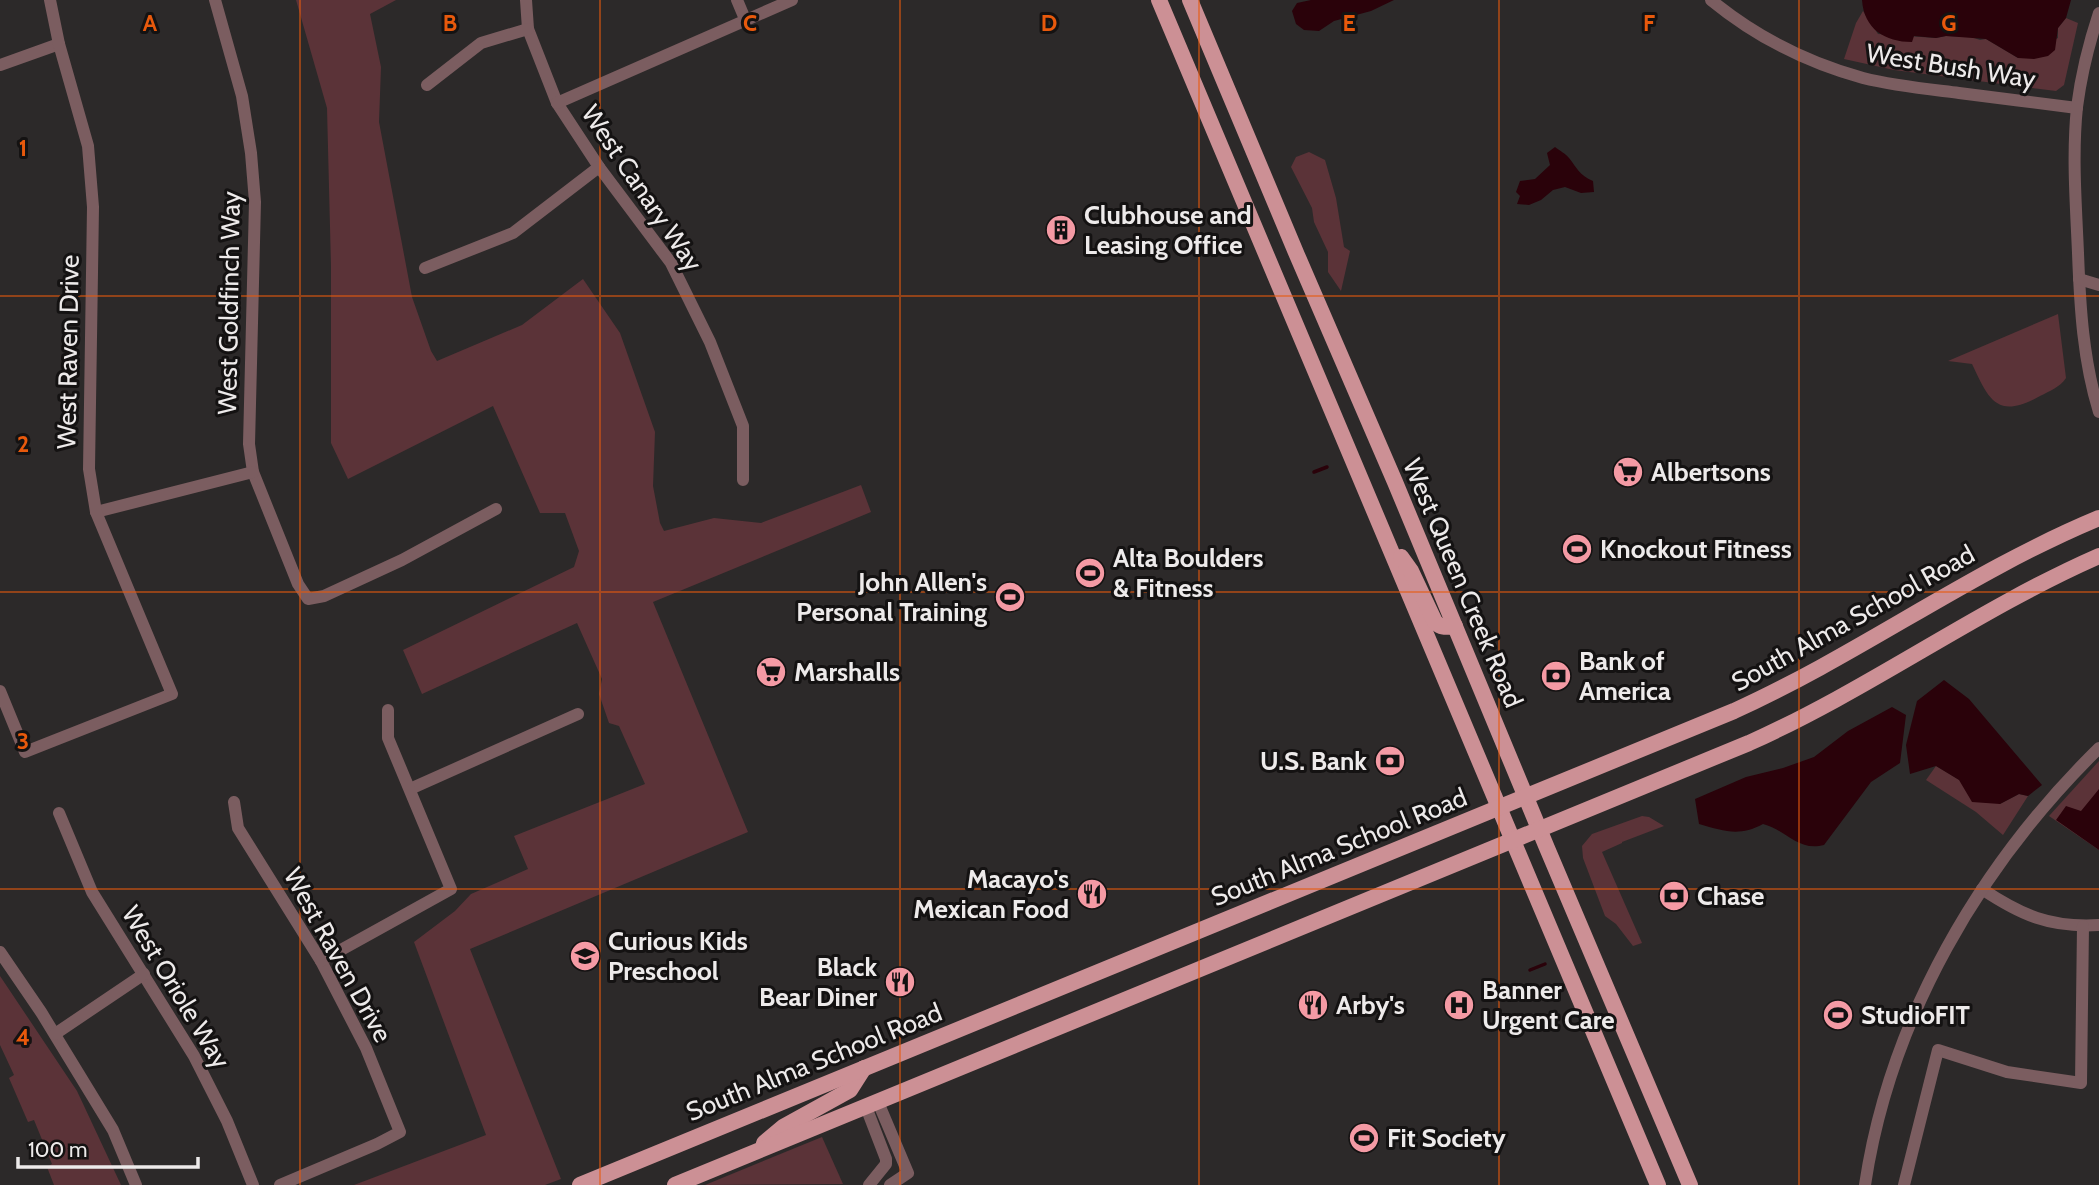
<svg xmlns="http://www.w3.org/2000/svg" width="2099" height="1185" font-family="Cabin,sans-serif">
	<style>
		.green { fill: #5b3338 }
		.water { fill: #2a020a }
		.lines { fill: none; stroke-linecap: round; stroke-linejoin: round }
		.stream { stroke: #2a020a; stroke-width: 3.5 }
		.minor { stroke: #7b5d60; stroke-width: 12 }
		.major { stroke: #cc9095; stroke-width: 16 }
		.grid { fill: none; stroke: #e8590c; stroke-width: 2; stroke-opacity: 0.55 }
		.labels { text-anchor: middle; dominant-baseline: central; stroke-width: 6; stroke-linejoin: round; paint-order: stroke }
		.street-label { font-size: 26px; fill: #edeaea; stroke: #141212 }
		.poi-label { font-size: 26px; font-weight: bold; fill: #edeaea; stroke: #141212; text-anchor: start }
		.grid-label { font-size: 23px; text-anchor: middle; font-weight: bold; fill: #e8590c; stroke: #141212; stroke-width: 6; stroke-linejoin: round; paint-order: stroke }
	</style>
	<rect width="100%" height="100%" fill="#2c2929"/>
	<!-- green -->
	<g class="green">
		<path d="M 296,0 L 396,0 L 370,14 L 381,67 L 379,122 L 412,297 L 431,351 L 437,361 L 522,325 L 583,279 L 620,333 L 655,432 L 653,486 L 660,523 L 664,531 L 714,518 L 761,523 L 861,485 L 871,512 L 653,602 L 748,832 L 470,949 L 561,1179 L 545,1185 L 354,1185 L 486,1135 L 414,942 L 455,911 L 471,894 L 528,869 L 514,836 L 645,784 L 619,726 L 609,723 L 599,694 L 602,679 L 577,623 L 422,694 L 403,650 L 574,567 L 579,551 L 565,513 L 540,513 L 493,406 L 348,479 L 331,443 L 331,266 L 327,108 Z"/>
		<path d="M 1863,11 L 1878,34 L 1936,38 L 1946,36 L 1971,37 L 1980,40 L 1986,39 L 2018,58 L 2058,38 L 2058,28 L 2066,18 L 2078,23 L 2064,85 L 2056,91 L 1894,70 L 1844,59 L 1856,23 Z"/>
		<path d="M 1309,152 L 1325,160 L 1336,198 L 1344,247 L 1350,251 L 1341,291 L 1328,272 L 1328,252 L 1314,222 L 1312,208 L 1291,167 L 1296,157 Z"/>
		<path d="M 2058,314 L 2066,378 C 2060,387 2050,391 2040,396 C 1997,420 1989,400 1972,364 L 1948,361 Z"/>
		<path d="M 2099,761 L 2099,850 L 2049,816 Z"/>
		<path d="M 1936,766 L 2000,804 L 2019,794 L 2028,796 L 2003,835 L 1976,812 L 1926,780 Z"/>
		<path d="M 1642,816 L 1649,817 L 1664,826 L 1622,842 L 1622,843 L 1602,852 L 1642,943 L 1633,946 L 1616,924 L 1605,916 L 1583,858 L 1582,846 L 1592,834 Z"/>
		<path d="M 0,976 L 77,1091 L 121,1185 L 54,1185 L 47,1167 L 52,1164 L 34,1120 L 28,1122 L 9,1078 L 14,1075 L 0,1045 Z"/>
		<path d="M 822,1137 L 843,1184 L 705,1185 Z"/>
	</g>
	<!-- water -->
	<g class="water">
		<path d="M 1311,0 L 1394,0 L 1371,11 L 1334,21 L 1319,31 L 1304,30 L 1296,24 L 1292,11 L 1297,3 Z"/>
		<path d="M 1862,0 L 2071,0 L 2066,18 L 2058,28 L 2055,50 L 2048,56 L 2034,59 L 2018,58 L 1986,39 L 1946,36 L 1936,38 L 1914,36 L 1912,42 C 1885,42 1864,29 1862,0 Z"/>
		<path d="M 1555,147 C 1559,150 1566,154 1569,158 C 1577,168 1579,175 1593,181 L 1594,192 L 1581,193 L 1565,187 L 1553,190 L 1541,200 L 1529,205 L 1517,204 L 1520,196 L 1516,192 L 1520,181 L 1535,179 L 1550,165 L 1547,153 Z"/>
		<path d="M 1944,680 L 1969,699 L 2042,785 L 2028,796 L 2019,794 L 2000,804 L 1972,802 L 1959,780 L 1936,766 L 1910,774 L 1906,745 L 1917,701 Z"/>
		<path d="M 1892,707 L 1906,715 L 1900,763 L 1871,782 L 1824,845 C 1798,852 1787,830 1763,824 C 1739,837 1724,831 1699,824 L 1695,799 L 1746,777 L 1783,768 L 1814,757 L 1848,731 Z"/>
		<path d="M 2099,789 L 2099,850 L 2056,820 L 2066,806 L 2081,811 Z"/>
	</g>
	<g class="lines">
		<!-- stream -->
		<g class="stream">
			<path d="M 1314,472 L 1327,467"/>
			<path d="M 1530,970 L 1545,964"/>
		</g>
		<!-- minor -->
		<g class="minor">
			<path d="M 215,0 L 242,96 L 251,153 L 255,202 L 249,444 L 253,472 L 298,584 L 308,599 L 324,596 L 402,560 L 496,509"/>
			<path d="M 526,0 L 528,29 L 557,103 L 599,167 L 671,263 L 710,342 L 743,426 L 743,480"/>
			<path d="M 737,0 L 745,19"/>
			<path d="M 1711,0 C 1755,36 1808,63 1863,78 C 1895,86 1927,89 1959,93 C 1998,98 2038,103 2077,108"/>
			<path d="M 2099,13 C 2089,43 2081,76 2077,107 C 2072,155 2076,205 2078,253 C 2080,307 2083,360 2099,412"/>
			<path d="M 0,65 L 59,44"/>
			<path d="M 427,85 L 481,43 L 528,29"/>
			<path d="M 557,103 L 792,0"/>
			<path d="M 425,268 L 513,233 L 599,167"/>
			<path d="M 2079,279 L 2099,285"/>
			<path d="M 96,512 L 253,472"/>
			<path d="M 0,691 L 25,752 L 172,694 L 96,512 L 89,469 L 93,207 L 88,146 L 59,44 L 50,0"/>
			<path d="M 410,789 L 578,714"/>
			<path d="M 234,802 L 238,828 L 321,961 L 366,1048 L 400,1132 L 377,1144 L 280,1185"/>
			<path d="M 59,813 L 92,892 L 194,1056 L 227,1121 L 253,1185"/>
			<path d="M 1982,889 C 2021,915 2050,928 2099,925"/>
			<path d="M 0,952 L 41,1012 L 113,1130 L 136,1185"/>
			<path d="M 321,961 L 451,889 L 388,738 L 388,710"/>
			<path d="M 55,1034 L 144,974"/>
			<path d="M 878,1102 L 908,1173 L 890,1185"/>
			<path d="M 866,1107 L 886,1159 L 886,1164 L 869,1185"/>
			<path d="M 1865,1185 C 1890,1018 1980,865 2099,748"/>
			<path d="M 1904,1185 L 1938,1050 L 2007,1072 L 2081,1083 L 2083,926"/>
		</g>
		<!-- major -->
		<g class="major">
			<path d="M 1159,0 L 1658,1185"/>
			<path d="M 1190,0 L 1297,255 L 1395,482 L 1547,848 L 1690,1185"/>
			<path d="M 1401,557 L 1411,571 L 1435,622 C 1441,628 1446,627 1455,626"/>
			<path d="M 764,1143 L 783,1127 L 850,1090 L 864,1068"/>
			<path d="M 580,1185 L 1734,711 C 1860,654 1971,571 2099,518"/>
			<path d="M 675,1185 L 1749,743 C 1870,689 1978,609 2099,556"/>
		</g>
	</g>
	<!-- grid -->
	<path class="grid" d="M 300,0 L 300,1185M 600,0 L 600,1185M 900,0 L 900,1185M 1199,0 L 1199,1185M 1499,0 L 1499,1185M 1799,0 L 1799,1185M 0,296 L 2099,296M 0,592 L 2099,592M 0,889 L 2099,889"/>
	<!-- icons -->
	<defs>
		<g id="building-disc" transform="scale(1.575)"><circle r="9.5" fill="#f49aa4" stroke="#141212"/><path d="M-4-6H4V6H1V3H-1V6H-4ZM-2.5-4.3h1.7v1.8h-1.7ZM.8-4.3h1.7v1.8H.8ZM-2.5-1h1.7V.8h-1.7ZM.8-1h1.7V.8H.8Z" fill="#111"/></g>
		<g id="supermarket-disc" transform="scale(1.575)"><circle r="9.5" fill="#f49aa4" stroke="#141212"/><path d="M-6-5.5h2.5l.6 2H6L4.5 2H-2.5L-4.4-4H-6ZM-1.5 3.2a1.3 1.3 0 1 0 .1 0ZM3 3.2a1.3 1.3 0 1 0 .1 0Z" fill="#111"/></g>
		<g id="stadium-disc" transform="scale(1.575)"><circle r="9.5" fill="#f49aa4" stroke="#141212"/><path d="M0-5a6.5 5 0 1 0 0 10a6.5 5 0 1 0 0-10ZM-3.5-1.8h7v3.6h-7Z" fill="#111"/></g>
		<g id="bank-disc" transform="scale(1.575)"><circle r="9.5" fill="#f49aa4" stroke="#141212"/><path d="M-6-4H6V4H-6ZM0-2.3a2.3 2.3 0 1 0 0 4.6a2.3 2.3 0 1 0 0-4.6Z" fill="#111"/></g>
		<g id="restaurant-disc" transform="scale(1.575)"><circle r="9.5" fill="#f49aa4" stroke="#141212"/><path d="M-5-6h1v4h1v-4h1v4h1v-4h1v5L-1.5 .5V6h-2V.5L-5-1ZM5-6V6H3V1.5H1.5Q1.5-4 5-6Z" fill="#111"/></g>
		<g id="school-disc" transform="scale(1.575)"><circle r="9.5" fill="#f49aa4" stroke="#141212"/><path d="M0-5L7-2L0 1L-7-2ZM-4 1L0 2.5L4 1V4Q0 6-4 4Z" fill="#111"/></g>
		<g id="hospital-disc" transform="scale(1.575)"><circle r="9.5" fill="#f49aa4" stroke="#141212"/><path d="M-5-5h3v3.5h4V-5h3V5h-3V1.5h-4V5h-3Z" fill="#111"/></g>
	</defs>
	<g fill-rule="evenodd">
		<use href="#building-disc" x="1061" y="230"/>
		<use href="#supermarket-disc" x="1628" y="472"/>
		<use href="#stadium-disc" x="1577" y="549"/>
		<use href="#stadium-disc" x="1090" y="573"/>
		<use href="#stadium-disc" x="1010" y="597"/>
		<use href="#supermarket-disc" x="771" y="672"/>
		<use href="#bank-disc" x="1556" y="676"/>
		<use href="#bank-disc" x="1390" y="761"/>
		<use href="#restaurant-disc" x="1092" y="894"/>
		<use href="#bank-disc" x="1674" y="896"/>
		<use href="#school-disc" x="585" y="956"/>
		<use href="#restaurant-disc" x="900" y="982"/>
		<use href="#restaurant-disc" x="1313" y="1005"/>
		<use href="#hospital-disc" x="1459" y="1005"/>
		<use href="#stadium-disc" x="1838" y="1015"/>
		<use href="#stadium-disc" x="1364" y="1138"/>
	</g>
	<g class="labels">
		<!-- street labels -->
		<g class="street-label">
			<text transform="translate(1951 66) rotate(9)">West Bush Way</text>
			<text transform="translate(642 188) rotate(56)">West Canary Way</text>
			<text transform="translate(229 303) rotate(-89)">West Goldfinch Way</text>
			<text transform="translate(68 352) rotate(-89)">West Raven Drive</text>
			<text transform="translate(1463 583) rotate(67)">West Queen Creek Road</text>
			<text transform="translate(1853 618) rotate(-29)">South Alma School Road</text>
			<text transform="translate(1339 847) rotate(-22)">South Alma School Road</text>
			<text transform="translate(338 955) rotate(61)">West Raven Drive</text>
			<text transform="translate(176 987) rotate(59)">West Oriole Way</text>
			<text transform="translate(814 1062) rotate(-22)">South Alma School Road</text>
		</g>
		<!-- poi labels -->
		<g class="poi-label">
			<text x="1084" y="215">Clubhouse and<tspan x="1084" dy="30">Leasing Office</tspan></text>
			<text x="1651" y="472">Albertsons</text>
			<text x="1600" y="549">Knockout Fitness</text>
			<text x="1113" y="558">Alta Boulders<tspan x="1113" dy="30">&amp; Fitness</tspan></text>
			<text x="987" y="582" text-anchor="end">John Allen's<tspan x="987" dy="30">Personal Training</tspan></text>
			<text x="1579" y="661">Bank of<tspan x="1579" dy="30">America</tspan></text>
			<text x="794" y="672">Marshalls</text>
			<text x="1367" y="761" text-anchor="end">U.S. Bank</text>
			<text x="1069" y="879" text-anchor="end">Macayo's<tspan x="1069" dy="30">Mexican Food</tspan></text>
			<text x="1697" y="896">Chase</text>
			<text x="608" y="941">Curious Kids<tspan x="608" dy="30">Preschool</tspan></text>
			<text x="877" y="967" text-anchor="end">Black<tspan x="877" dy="30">Bear Diner</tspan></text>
			<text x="1482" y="990">Banner<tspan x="1482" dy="30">Urgent Care</tspan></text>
			<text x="1336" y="1005">Arby's</text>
			<text x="1861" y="1015">StudioFIT</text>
			<text x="1387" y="1138">Fit Society</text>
		</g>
	</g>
	<g class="grid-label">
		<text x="150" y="31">A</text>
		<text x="450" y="31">B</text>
		<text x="750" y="31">C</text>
		<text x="1049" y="31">D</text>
		<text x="1349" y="31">E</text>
		<text x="1649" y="31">F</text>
		<text x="1949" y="31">G</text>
		<text x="23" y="156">1</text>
		<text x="23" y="452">2</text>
		<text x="23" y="749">3</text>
		<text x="23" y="1045">4</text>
	</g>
	<!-- scale -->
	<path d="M18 1157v10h180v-10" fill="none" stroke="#edeaea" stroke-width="3.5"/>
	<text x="28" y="1157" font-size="21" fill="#edeaea" stroke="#141212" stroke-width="5" paint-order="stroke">100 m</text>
</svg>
